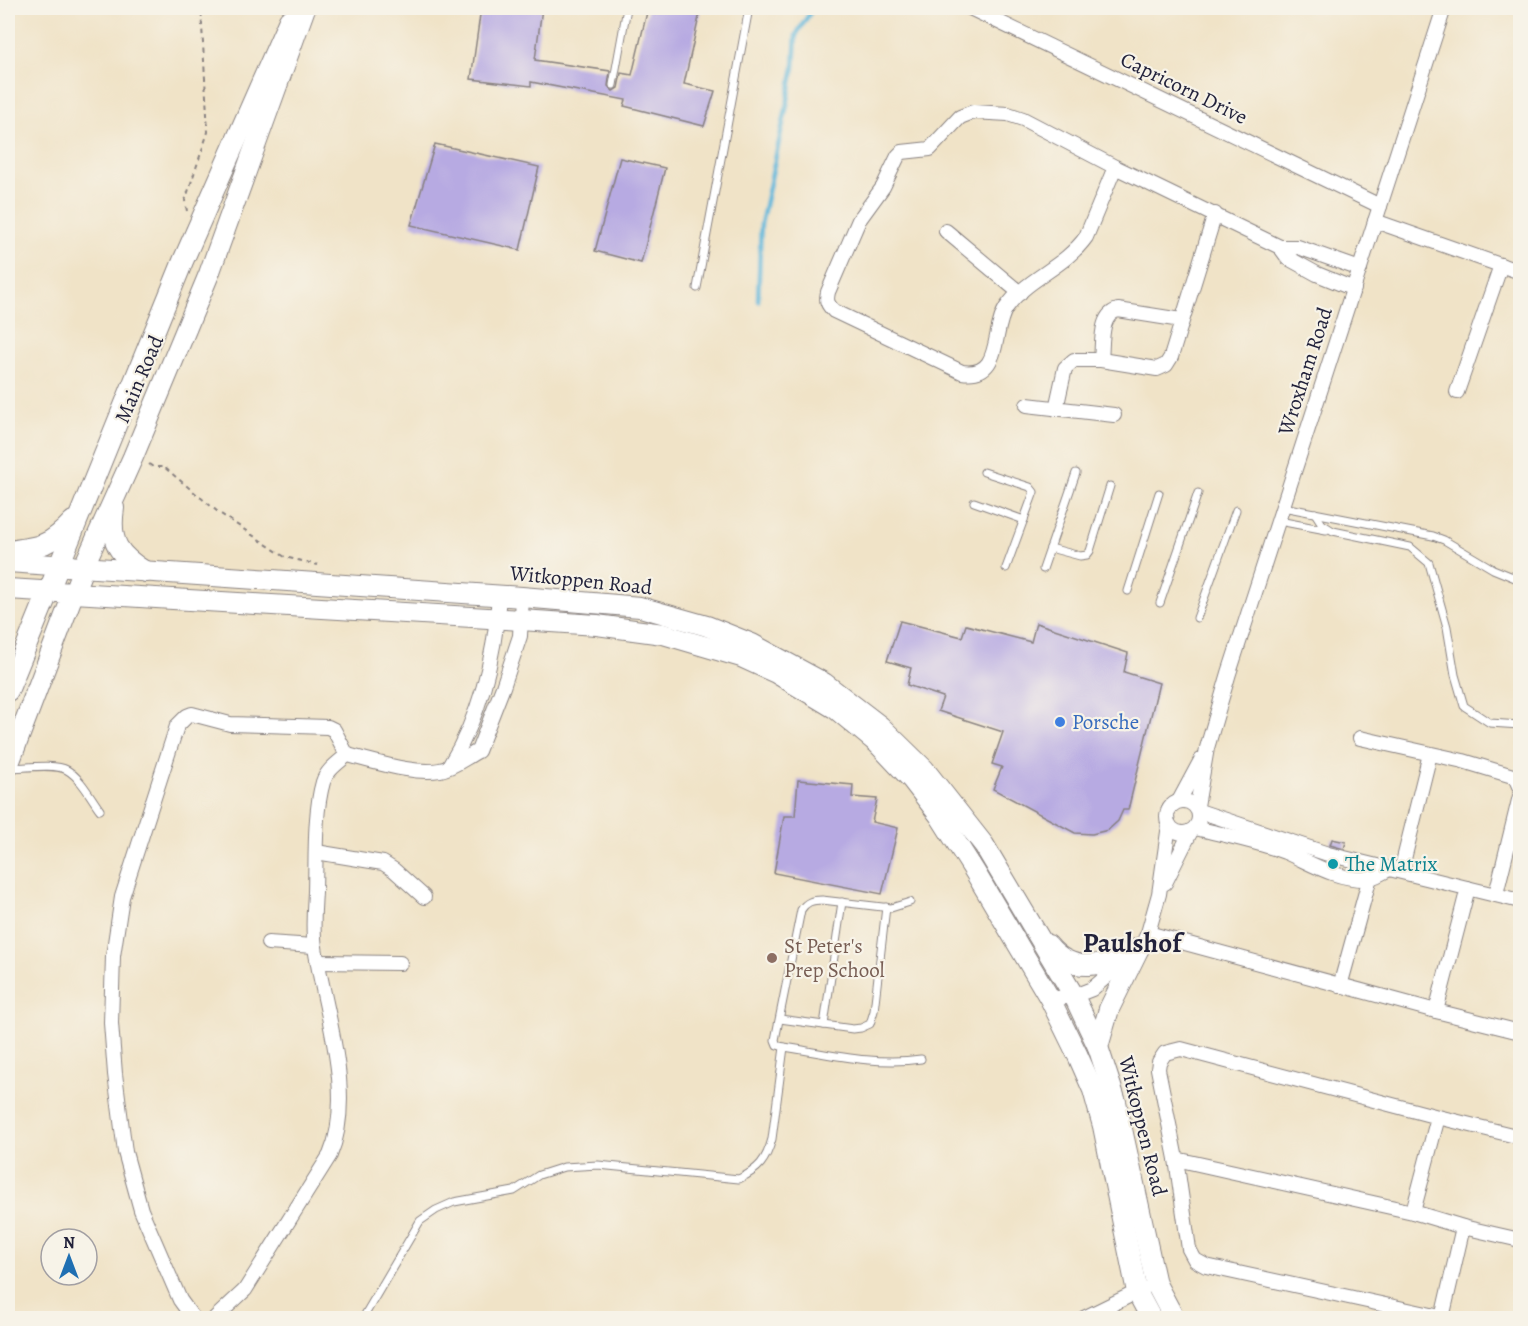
<svg xmlns="http://www.w3.org/2000/svg" width="1528" height="1326" font-family="Alegreya,serif">
	<style>
		.lines { fill: none; stroke-linecap: round; stroke-linejoin: round }
		.stream { stroke: #5cb6da; stroke-width: 4.5 }
		.building { fill: #b7aae2 }
		.service-casing { stroke: #898281; stroke-width: 9 }
		.minor-casing { stroke: #898281; stroke-width: 16 }
		.secondary-casing { stroke: #898281; stroke-width: 22 }
		.path { stroke: #898281; stroke-width: 2; stroke-dasharray: 4.5 4.5; stroke-linecap: butt }
		.service { stroke: #fff; stroke-width: 7 }
		.minor { stroke: #fff; stroke-width: 14 }
		.secondary { stroke: #fff; stroke-width: 20 }
		.shop-dot { fill: #3f7fe0; stroke: #f7f3e8; stroke-width: 2 }
		.culture-dot { fill: #0f9aa8; stroke: #f7f3e8; stroke-width: 2 }
		.education-dot { fill: #8d6e63; stroke: #f7f3e8; stroke-width: 2 }
		.labels { text-anchor: middle; dominant-baseline: central; stroke-width: 4.5; stroke-linejoin: round; paint-order: stroke }
		.street-label { font-size: 21px; fill: #22223b; stroke: #f7f3e8 }
		.shop-label { font-size: 21px; fill: #366cbe; stroke: #f7f3e8; text-anchor: start }
		.culture-label { font-size: 21px; fill: #0d838f; stroke: #f7f3e8; text-anchor: start }
		.education-label { font-size: 21px; fill: #785e54; stroke: #f7f3e8; text-anchor: start }
		.district-label { font-size: 27px; font-weight: bold; fill: #22223b; stroke: #f7f3e8 }
	</style>
	<rect width="100%" height="100%" fill="#f7f3e8"/>
	<filter id="ink" filterUnits="userSpaceOnUse"><feTurbulence type="fractalNoise" baseFrequency=".0167" numOctaves="2"/><feDisplacementMap in="SourceGraphic" scale="12" xChannelSelector="R" yChannelSelector="G"/><feConvolveMatrix kernelMatrix="1 2 1 2 8 2 1 2 1" color-interpolation-filters="sRGB"/></filter>
	<filter id="wash" filterUnits="userSpaceOnUse"><feTurbulence type="fractalNoise" baseFrequency=".008" numOctaves="4" result="noise"/><feDisplacementMap in="SourceGraphic" scale="24" xChannelSelector="R" yChannelSelector="G"/><feGaussianBlur stdDeviation="1.35" result="paint"/><feColorMatrix in="noise" values="0 0 0 0 0 0 0 0 0 0 0 0 0 0 0 0 0 1.4 0 .05"/><feComposite in="paint" operator="in"/></filter>
	<g filter="url(#wash)">
		<rect width="100%" height="100%" fill="#f0e3c7"/>
		<g class="lines">
			<!-- stream -->
			<path class="stream" d="M 758,301 L 761,224 L 787,105 L 794,67 L 796,35 L 813,8"/>
		</g>
		<g id="blocks">
			<!-- building -->
			<g class="building">
				<path d="M 481,8 L 516,10 L 516,8 L 542,8 L 535,60 L 610,71 L 608,86 L 613,91 L 618,88 L 621,73 L 632,75 L 648,8 L 701,8 L 684,84 L 715,91 L 704,126 L 624,106 L 626,100 L 531,82 L 531,86 L 471,79 Z"/>
				<path d="M 435,144 L 539,167 L 520,250 L 411,225 Z"/>
				<path d="M 620,158 L 665,168 L 641,263 L 595,251 Z"/>
				<path d="M 900,621 L 962,637 L 966,625 L 1031,642 L 1036,623 L 1128,653 L 1124,672 L 1159,683 L 1128,810 L 1123,810 L 1118,821 L 1108,830 L 1092,834 L 1075,833 L 993,789 L 1002,767 L 992,764 L 1003,732 L 938,711 L 943,697 L 907,685 L 911,668 L 887,661 Z"/>
				<path d="M 798,780 L 853,785 L 852,797 L 877,799 L 872,822 L 898,828 L 882,894 L 774,873 L 784,816 L 795,816 Z"/>
				<path d="M 1332,839 L 1346,842 L 1344,849 L 1330,845 Z"/>
			</g>
		</g>
	</g>
	<g filter="url(#ink)">
		<use href="#blocks" fill-opacity="0" stroke="#898281" stroke-width="1.5"/>
		<g class="lines">
			<!-- service casing -->
			<g class="service-casing">
				<g id="service">
					<path d="M 613,85 L 627,8"/>
					<path d="M 697,288 L 749,8"/>
					<path d="M 984,472 L 1030,487 L 1034,492 L 1006,568"/>
					<path d="M 974,502 L 1024,520"/>
					<path d="M 1283,507 L 1433,536 L 1444,540 L 1493,569 L 1520,580"/>
					<path d="M 1315,513 L 1322,524 L 1333,531 L 1410,547 L 1429,563 L 1447,627 L 1455,675 L 1464,706 L 1490,723 L 1520,725"/>
					<path d="M 1279,521 L 1326,530"/>
					<path d="M 1050,548 L 1080,556 L 1087,555 L 1090,551 L 1110,486"/>
					<path d="M 1043,569 L 1076,473"/>
					<path d="M 1128,591 L 1159,493"/>
					<path d="M 1160,603 L 1198,493"/>
					<path d="M 1197,618 L 1236,510"/>
					<path d="M 10,768 C 24,768 55,763 67,770 C 81,778 91,798 100,810"/>
					<path d="M 910,902 L 891,908 L 822,900 C 812,900 806,902 801,910 L 775,1040 L 777,1045 L 784,1047 C 829,1054 876,1066 921,1059"/>
					<path d="M 780,1019 L 853,1029 L 861,1028 L 870,1024 L 874,1011 L 886,907"/>
					<path d="M 824,1025 L 842,902"/>
					<path d="M 363,1318 L 420,1221 L 436,1210 L 454,1202 L 514,1191 L 539,1175 L 564,1167 L 598,1165 L 739,1179 C 759,1169 766,1161 772,1139 L 784,1047"/>
				</g>
			</g>
			<!-- minor casing -->
			<g class="minor-casing">
				<g id="minor">
					<path d="M 970,8 L 1380,206"/>
					<path d="M 1115,167 L 1086,237 C 1064,268 1025,279 1006,308 C 991,331 1003,378 962,372 L 834,311 C 827,304 826,301 828,292 L 859,220 L 883,187 L 898,156 L 902,152 L 930,149 L 960,117 L 973,112 L 1008,114 L 1023,119 L 1115,167 L 1280,247 L 1298,247 L 1360,269"/>
					<path d="M 1375,221 L 1520,272"/>
					<path d="M 946,231 L 1020,293"/>
					<path d="M 1280,247 L 1288,258 L 1317,274 L 1354,289"/>
					<path d="M 1101,360 C 1103,343 1099,315 1118,310 L 1181,320"/>
					<path d="M 1457,392 L 1501,265"/>
					<path d="M 1027,405 L 1114,415"/>
					<path d="M 1056,409 L 1065,368 L 1074,360 L 1101,360 L 1157,369 L 1166,365 L 1171,357 L 1215,214"/>
					<path d="M 1360,738 L 1463,761 L 1516,777 L 1520,786"/>
					<path d="M 450,765 C 481,714 495,654 499,596"/>
					<circle cx="1183" cy="817" r="16"/>
					<path d="M 1179,801 L 1201,760"/>
					<path d="M 1197,806 L 1207,748 L 1229,673 L 1444,8"/>
					<path d="M 1199,811 L 1328,854 L 1520,901"/>
					<path d="M 1195,828 C 1225,835 1257,841 1285,852 C 1311,863 1335,879 1364,879 C 1373,879 1381,873 1389,869"/>
					<path d="M 316,852 L 383,863 L 394,870 L 424,897"/>
					<path d="M 1401,871 L 1430,754"/>
					<path d="M 1165,883 L 1191,831"/>
					<path d="M 1496,894 L 1520,796"/>
					<path d="M 1148,933 L 1436,1011 L 1520,1032"/>
					<path d="M 1145,939 L 1148,933 L 1159,894 L 1169,825"/>
					<path d="M 268,943 L 314,946"/>
					<path d="M 318,962 L 400,963"/>
					<path d="M 1340,986 L 1372,870"/>
					<path d="M 1050,999 L 1074,996 L 1092,989 L 1128,958"/>
					<path d="M 1436,1011 L 1468,888"/>
					<path d="M 1176,1159 L 1413,1212 L 1463,1227 L 1520,1240"/>
					<path d="M 1413,1212 L 1438,1117"/>
					<path d="M 193,1318 L 180,1300 L 141,1210 L 125,1152 L 115,1074 L 111,1023 L 113,956 L 122,897 L 177,726 L 187,716 L 192,714 L 230,724 L 328,727 L 334,730 L 347,755"/>
					<path d="M 215,1318 L 245,1290 L 330,1155 C 356,1094 324,1009 315,947 C 312,929 314,910 315,892 C 316,859 314,813 323,782 C 327,770 338,763 347,755 C 374,761 413,775 440,770 C 453,768 466,757 478,751 L 503,687 L 520,636 L 522,597"/>
					<path d="M 1084,1318 L 1143,1289"/>
					<path d="M 1442,1318 L 1463,1227"/>
					<path d="M 1445,1318 L 1206,1266 L 1195,1260 L 1189,1249 L 1176,1159 L 1158,1069 L 1159,1062 L 1165,1053 L 1181,1049 L 1438,1117 L 1520,1137"/>
				</g>
			</g>
			<!-- secondary casing -->
			<g class="secondary-casing">
				<g id="secondary">
					<path d="M 114,508 C 109,542 118,555 146,572"/>
					<path d="M 8,551 C 40,547 50,546 73,521"/>
					<path d="M 8,562 L 522,597 L 640,607 L 707,626 L 752,644 L 824,683 L 880,726 L 924,769 L 984,845 L 1074,996 L 1098,1047 L 1116,1102 L 1156,1284 L 1174,1318"/>
					<path d="M 8,589 L 521,620 L 597,625 L 663,634 L 741,657 L 776,673 L 836,709 L 877,743 L 912,780 L 939,815 L 975,872 L 1050,999 L 1078,1056 L 1093,1090 L 1103,1126 L 1137,1292 L 1151,1318"/>
					<path d="M 8,691 L 183,261 L 289,20"/>
					<path d="M 8,766 L 83,568 L 133,457 L 209,274 L 305,8"/>
					<path d="M 1048,945 C 1075,978 1107,964 1139,948"/>
					<path d="M 1098,1047 L 1109,1009 L 1139,948"/>
				</g>
			</g>
			<!-- path -->
			<g class="path">
				<path d="M 187,211 L 185,201 L 208,132 L 201,8"/>
				<path d="M 149,464 L 153,467 L 164,467 L 218,512 L 285,557 L 318,565"/>
			</g>
			<!-- service -->
			<use href="#service" class="service"/>
			<!-- minor -->
			<use href="#minor" class="minor"/>
			<!-- secondary -->
			<use href="#secondary" class="secondary"/>
		</g>
	</g>
	<!-- markers -->
	<circle class="shop-dot" cx="1060" cy="722" r="6"/>
	<circle class="culture-dot" cx="1333" cy="864" r="6"/>
	<circle class="education-dot" cx="772" cy="958" r="6"/>
	<g class="labels">
		<!-- street labels -->
		<g class="street-label">
			<text transform="translate(1184 88) rotate(26)">Capricorn Drive</text>
			<text transform="translate(1305 371) rotate(-72)">Wroxham Road</text>
			<text transform="translate(139 379) rotate(-67)">Main Road</text>
			<text transform="translate(581 580) rotate(6)">Witkoppen Road</text>
			<text transform="translate(1143 1126) rotate(76)">Witkoppen Road</text>
		</g>
		<!-- shop labels -->
		<g class="shop-label">
			<text x="1072" y="722">Porsche</text>
		</g>
		<!-- culture labels -->
		<g class="culture-label">
			<text x="1345" y="864">The Matrix</text>
		</g>
		<!-- education labels -->
		<g class="education-label">
			<text x="784" y="946">St Peter's<tspan x="784" dy="24">Prep School</tspan></text>
		</g>
		<!-- district labels -->
		<g class="district-label">
			<text x="1132" y="943">Paulshof</text>
		</g>
	</g>
	<!-- margin -->
	<rect width="1528" height="1326" fill="none" stroke="#f7f3e8" stroke-width="30"/>
	<!-- north arrow -->
	<g transform="translate(69 1257)"><circle r="28" fill="#f7f3e8" stroke="#a29fa3" stroke-width="1.5"/>
	<path d="M0-4.5L10 22L0 15L-10 22Z" fill="#1f6fb2"/>
	<text y="-9" font-size="16" font-weight="bold" text-anchor="middle" fill="#22223b">N</text>
	</g>
</svg>
